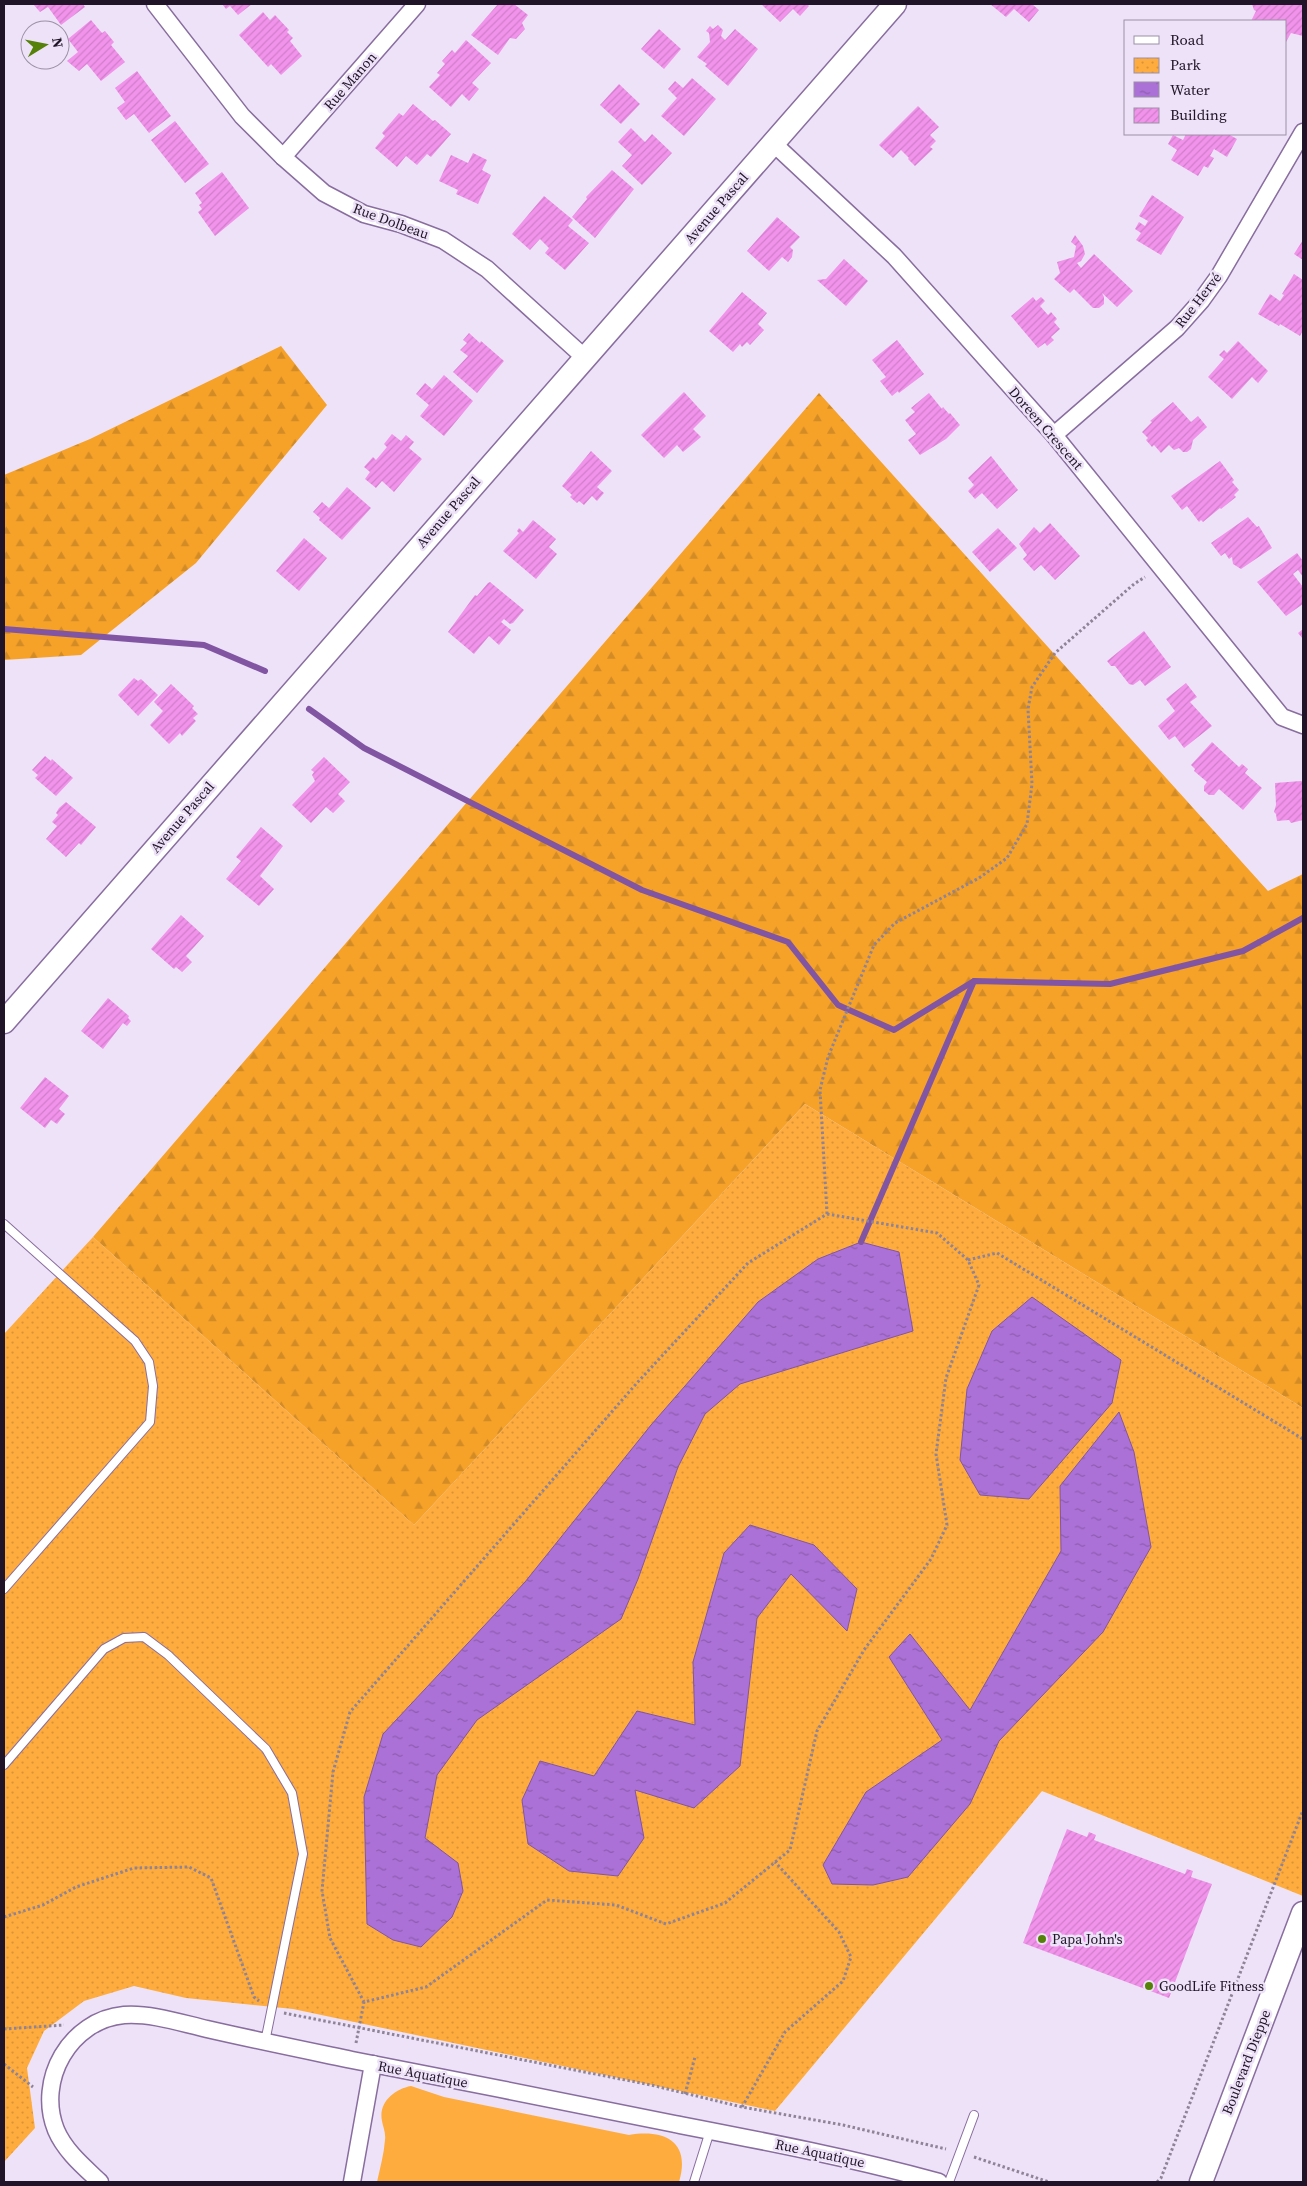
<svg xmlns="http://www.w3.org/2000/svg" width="1307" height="2186" font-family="'Source Serif 4',serif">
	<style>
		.grass { fill: #ffac3e }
		.forest { fill: url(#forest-firs) }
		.park { fill: url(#park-dots) }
		.water { fill: url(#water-ripples); stroke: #8255a2 }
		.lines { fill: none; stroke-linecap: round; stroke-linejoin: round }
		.stream { stroke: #8255a2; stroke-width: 6 }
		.building { fill: url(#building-hatch) }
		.lane-casing { stroke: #896d9e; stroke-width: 10 }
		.street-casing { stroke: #896d9e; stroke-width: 19 }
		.secondary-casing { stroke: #896d9e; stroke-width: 25 }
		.path { stroke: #8e8397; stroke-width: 3; stroke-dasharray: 2.5 2.5; stroke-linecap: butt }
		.lane { stroke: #fff; stroke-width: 8 }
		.street { stroke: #fff; stroke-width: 16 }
		.secondary { stroke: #fff; stroke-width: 22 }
		.poi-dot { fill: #558108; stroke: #ede2f8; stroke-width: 2 }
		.labels { text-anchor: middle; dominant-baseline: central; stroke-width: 5; stroke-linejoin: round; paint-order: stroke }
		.street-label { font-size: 14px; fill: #201528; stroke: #ede2f8 }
		.poi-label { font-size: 14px; fill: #201528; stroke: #ede2f8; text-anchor: start }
	</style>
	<defs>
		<pattern id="forest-firs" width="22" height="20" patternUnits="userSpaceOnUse" patternTransform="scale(1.25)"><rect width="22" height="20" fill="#f6a229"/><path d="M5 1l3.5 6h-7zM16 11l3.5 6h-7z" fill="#d38b25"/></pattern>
		<pattern id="park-dots" width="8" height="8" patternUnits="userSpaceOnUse" patternTransform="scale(1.25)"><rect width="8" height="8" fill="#ffac3e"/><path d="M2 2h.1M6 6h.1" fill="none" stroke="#da9336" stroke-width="1.8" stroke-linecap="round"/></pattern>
		<pattern id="water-ripples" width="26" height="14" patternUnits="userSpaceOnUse" patternTransform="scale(1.25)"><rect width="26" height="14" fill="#ac71d7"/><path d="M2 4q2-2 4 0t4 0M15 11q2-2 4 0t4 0" fill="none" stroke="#8c5cae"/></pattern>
		<pattern id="building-hatch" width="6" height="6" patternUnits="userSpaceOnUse" patternTransform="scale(1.25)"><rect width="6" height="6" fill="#f293eb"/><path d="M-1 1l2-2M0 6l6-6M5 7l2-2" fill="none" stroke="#cf7eca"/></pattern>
	</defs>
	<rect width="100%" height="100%" fill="#ede2f8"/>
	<!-- grass -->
	<path class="grass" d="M 411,2086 L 444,2097 L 629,2135 C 665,2129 691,2142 679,2182 L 377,2182 C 380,2168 384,2154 385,2140 C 386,2133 383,2127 382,2121 C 378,2102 395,2089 411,2086 Z"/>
	<!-- forest -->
	<g class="forest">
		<path d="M 281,346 L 327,405 L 196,563 L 81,655 L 4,660 L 4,475 L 90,439 Z"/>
		<path d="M 819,393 L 1268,891 L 1303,874 L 1303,1408 L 805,1104 L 414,1525 L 93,1237 Z"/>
	</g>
	<!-- park -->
	<path class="park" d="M 805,1104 L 1303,1408 L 1303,1896 L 1042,1791 L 775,2111 L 293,2009 L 186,1998 L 134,1986 L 84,2001 L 44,2031 L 27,2068 L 35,2128 L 4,2162 L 4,1334 L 93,1237 L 414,1525 Z"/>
	<!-- water -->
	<g class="water">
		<path d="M 861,1242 L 899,1252 L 913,1331 L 740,1384 L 705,1414 L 678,1467 L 638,1579 L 621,1619 L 477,1720 L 437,1775 L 425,1838 L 458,1863 L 463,1891 L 452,1917 L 421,1947 L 393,1940 L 367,1924 L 364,1797 L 383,1734 L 525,1582 L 651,1425 L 758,1302 L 818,1259 Z"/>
		<path d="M 1032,1297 L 1121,1360 L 1112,1403 L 1029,1499 L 980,1495 L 960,1460 L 967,1389 L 992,1331 Z"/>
		<path d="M 1119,1412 L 1134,1452 L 1151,1547 L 1103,1632 L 999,1741 L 970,1804 L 908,1877 L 873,1885 L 832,1884 L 823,1865 L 866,1792 L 942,1740 L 889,1657 L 910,1634 L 970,1710 L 1061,1551 L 1060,1486 Z"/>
		<path d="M 750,1525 L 814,1545 L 857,1589 L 847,1631 L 791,1574 L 757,1618 L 740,1766 L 694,1808 L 635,1790 L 644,1838 L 618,1876 L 569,1871 L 528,1844 L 522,1800 L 540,1761 L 594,1776 L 637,1711 L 695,1725 L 693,1662 L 724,1553 Z"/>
	</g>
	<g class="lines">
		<!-- stream -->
		<g class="stream">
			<path d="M 4,629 L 204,645 L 265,671"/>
			<path d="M 309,709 L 364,748 L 642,890 L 788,942 L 838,1005 L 894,1030 L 974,981 L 1110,984 L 1243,951 L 1303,918"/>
			<path d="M 861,1242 L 974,981"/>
		</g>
	</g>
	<!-- building -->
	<g class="building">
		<path d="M 33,4 L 83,4 L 85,7 L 61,25 L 48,7 L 40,12 Z"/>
		<path d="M 222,4 L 252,4 L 238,15 L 230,6 L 226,9 Z"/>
		<path d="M 498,4 L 514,4 L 528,15 L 522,23 L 525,29 L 516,39 L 510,38 L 498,55 L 471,35 Z"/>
		<path d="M 761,4 L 807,4 L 809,6 L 800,16 L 793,9 L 780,22 Z"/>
		<path d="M 990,4 L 1032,4 L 1039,10 L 1029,22 L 1014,9 L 1006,17 Z"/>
		<path d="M 1252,4 L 1303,4 L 1303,36 L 1291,33 L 1286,42 L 1286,21 L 1251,21 L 1256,11 L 1254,10 Z"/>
		<path d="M 263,12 L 270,20 L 275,15 L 289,30 L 287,32 L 293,38 L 290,41 L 302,56 L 281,75 L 271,64 L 268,67 L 239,35 Z"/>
		<path d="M 91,20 L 102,33 L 105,31 L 114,42 L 111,45 L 125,62 L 101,81 L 87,64 L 79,71 L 67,61 L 78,52 L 68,39 Z"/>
		<path d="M 718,25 L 723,30 L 721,36 L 725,40 L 735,29 L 758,49 L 728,86 L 705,66 L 707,64 L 697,57 L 710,42 L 709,33 L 706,31 L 710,26 L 713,29 Z"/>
		<path d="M 659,29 L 681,49 L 664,69 L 641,49 Z"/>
		<path d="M 466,40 L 491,63 L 472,83 L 479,89 L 469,101 L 462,94 L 451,107 L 429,87 L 440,75 L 437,73 L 445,64 L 442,61 L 452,50 L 455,53 Z"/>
		<path d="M 137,71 L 171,116 L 149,133 L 134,114 L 126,120 L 117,108 L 125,102 L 115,88 Z"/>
		<path d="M 692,78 L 716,99 L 684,136 L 661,116 L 677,98 L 668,89 L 675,81 L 683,88 Z"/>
		<path d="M 619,84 L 640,104 L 621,124 L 600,105 Z"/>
		<path d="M 413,104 L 433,121 L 435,120 L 451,134 L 431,157 L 427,154 L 417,165 L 406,156 L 397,167 L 375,148 L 385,136 L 382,133 L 399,113 L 403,116 Z"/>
		<path d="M 918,106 L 939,127 L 930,135 L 936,141 L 930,147 L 933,149 L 915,166 L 908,159 L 914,152 L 909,158 L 901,150 L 893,158 L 879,145 Z"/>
		<path d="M 175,121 L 209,164 L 185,183 L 151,140 Z"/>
		<path d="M 631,128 L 645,142 L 652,134 L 672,153 L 642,185 L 622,166 L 632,155 L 618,142 Z"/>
		<path d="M 1186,134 L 1228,134 L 1237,139 L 1227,157 L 1214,149 L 1210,156 L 1214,158 L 1208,168 L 1204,166 L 1198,176 L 1171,160 L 1177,150 L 1168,144 L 1173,135 L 1183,140 Z"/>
		<path d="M 473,153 L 487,160 L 482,170 L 491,175 L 478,204 L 456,194 L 458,190 L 439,181 L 451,155 L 468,163 Z"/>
		<path d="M 612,170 L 634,189 L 595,238 L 572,217 L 587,199 L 586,197 Z"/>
		<path d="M 222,172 L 249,208 L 215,236 L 198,212 L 202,209 L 199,205 L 202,203 L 195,193 Z"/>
		<path d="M 1152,195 L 1184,217 L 1161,255 L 1136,240 L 1141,233 L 1135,229 L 1139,222 L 1145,226 L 1148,221 L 1139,216 Z"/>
		<path d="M 544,196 L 573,220 L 568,226 L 589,243 L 565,270 L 545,253 L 549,248 L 540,239 L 530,250 L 512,234 Z"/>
		<path d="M 777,217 L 800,237 L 790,247 L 793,250 L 792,257 L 788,262 L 782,257 L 769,271 L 747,251 Z"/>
		<path d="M 1075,235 L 1083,246 L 1085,254 L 1081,261 L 1077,263 L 1081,268 L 1094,254 L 1133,291 L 1117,307 L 1102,293 L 1104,297 L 1104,304 L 1099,308 L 1093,308 L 1074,289 L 1070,293 L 1054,279 L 1060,273 L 1057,262 L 1074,257 L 1076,246 L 1071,242 Z"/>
		<path d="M 1303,240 L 1303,260 L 1294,254 Z"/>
		<path d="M 844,259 L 868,281 L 846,306 L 817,280 L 826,279 Z"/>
		<path d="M 1294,274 L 1303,280 L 1303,330 L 1300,336 L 1280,324 L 1279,326 L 1258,314 L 1270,294 L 1280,301 L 1284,295 L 1282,294 Z"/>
		<path d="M 742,292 L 767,313 L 758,324 L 764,330 L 750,345 L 747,342 L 742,347 L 740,344 L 733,352 L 709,331 Z"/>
		<path d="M 1033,297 L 1036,301 L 1041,297 L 1045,301 L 1040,306 L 1048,315 L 1051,312 L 1057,319 L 1054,322 L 1060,329 L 1051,337 L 1054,340 L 1047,346 L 1045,343 L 1038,348 L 1011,316 Z"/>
		<path d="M 469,333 L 480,343 L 481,341 L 504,361 L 477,393 L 453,372 L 468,356 L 460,350 L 467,343 L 463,340 Z"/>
		<path d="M 897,340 L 924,374 L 899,393 L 898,391 L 892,396 L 880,381 L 886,377 L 872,360 Z"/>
		<path d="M 1238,341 L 1268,371 L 1258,383 L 1252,377 L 1232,399 L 1208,377 L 1224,359 L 1219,355 L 1224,350 L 1227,353 Z"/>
		<path d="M 444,375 L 473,401 L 444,436 L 420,416 L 429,405 L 416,394 L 425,383 L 432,389 Z"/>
		<path d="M 684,392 L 706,416 L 693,429 L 701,437 L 683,452 L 677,445 L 664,458 L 641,435 Z"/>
		<path d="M 929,393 L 942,409 L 943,407 L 949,414 L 950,413 L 960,425 L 946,439 L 920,455 L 908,440 L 916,434 L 905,420 L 915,412 L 911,408 Z"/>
		<path d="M 1173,402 L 1191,422 L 1198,416 L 1207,427 L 1193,440 L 1191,449 L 1187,452 L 1183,452 L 1179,448 L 1174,450 L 1169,445 L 1161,453 L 1154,445 L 1152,447 L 1146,440 L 1148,438 L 1142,432 L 1152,422 L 1150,421 Z"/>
		<path d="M 392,434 L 401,441 L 406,435 L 414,442 L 409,448 L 422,459 L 394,492 L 382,481 L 376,488 L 365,479 L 370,472 L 364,467 L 373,457 L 376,460 L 387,447 L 384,444 Z"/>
		<path d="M 591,451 L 612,471 L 597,487 L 604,493 L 597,501 L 592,496 L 584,505 L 579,501 L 577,503 L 570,497 L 572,495 L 562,486 Z"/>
		<path d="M 991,456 L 1018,490 L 997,509 L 982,493 L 975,499 L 968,491 L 974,485 L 968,478 Z"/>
		<path d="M 1220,461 L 1234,480 L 1232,482 L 1239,490 L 1234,495 L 1236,497 L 1221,509 L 1220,508 L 1203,522 L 1201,520 L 1199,522 L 1187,506 L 1182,510 L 1171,496 Z"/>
		<path d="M 347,487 L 371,508 L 342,540 L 319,520 L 320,518 L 313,512 L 322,502 L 329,508 Z"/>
		<path d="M 1248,517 L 1257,527 L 1259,526 L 1272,548 L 1241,569 L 1233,564 L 1232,557 L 1229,559 L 1225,553 L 1221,556 L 1211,543 Z"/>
		<path d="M 533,520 L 556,539 L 549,547 L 557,554 L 536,579 L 503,551 L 519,533 L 517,531 L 519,528 L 523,532 Z"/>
		<path d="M 1050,523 L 1080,556 L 1055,580 L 1041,565 L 1034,571 L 1023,559 L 1027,555 L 1019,544 L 1034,527 L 1040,533 Z"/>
		<path d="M 998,528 L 1017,548 L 990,572 L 972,552 Z"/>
		<path d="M 304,538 L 327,558 L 299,591 L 276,571 Z"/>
		<path d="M 1297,553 L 1303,561 L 1303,577 L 1298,570 L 1293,574 L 1303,587 L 1303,604 L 1286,616 L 1257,582 Z"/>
		<path d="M 490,582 L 524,610 L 513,623 L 510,624 L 504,619 L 501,622 L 511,630 L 499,645 L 489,636 L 474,654 L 448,632 L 475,595 L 477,596 L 488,583 Z"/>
		<path d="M 1303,629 L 1303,639 L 1298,633 Z"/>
		<path d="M 1144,631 L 1171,667 L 1145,686 L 1140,680 L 1133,685 L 1129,684 L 1115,666 L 1111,666 L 1107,661 Z"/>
		<path d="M 134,678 L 138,681 L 141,679 L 158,695 L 138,716 L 118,695 Z"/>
		<path d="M 1186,683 L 1197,697 L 1190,702 L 1212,726 L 1184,748 L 1175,736 L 1169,740 L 1158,726 L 1175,711 L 1166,699 Z"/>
		<path d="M 171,684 L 194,706 L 192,708 L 198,714 L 193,718 L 196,721 L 182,736 L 180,733 L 169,744 L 150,725 L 163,711 L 154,702 Z"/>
		<path d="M 1212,742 L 1239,767 L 1242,764 L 1248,769 L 1245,773 L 1262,788 L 1243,810 L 1219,789 L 1214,795 L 1209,795 L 1204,791 L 1204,786 L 1207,782 L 1194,771 L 1195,769 L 1191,765 Z"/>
		<path d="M 45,756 L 51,761 L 52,759 L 73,778 L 56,796 L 35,778 L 38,775 L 32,770 Z"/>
		<path d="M 324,757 L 350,782 L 338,794 L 345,801 L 333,813 L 326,807 L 311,823 L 292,805 L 315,781 L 312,775 L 314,772 L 311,770 Z"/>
		<path d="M 1301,781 L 1303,782 L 1303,820 L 1291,823 L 1289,820 L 1277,821 L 1276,814 L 1274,812 L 1276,805 L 1275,783 Z"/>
		<path d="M 66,802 L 96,827 L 81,845 L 79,843 L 66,857 L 46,839 L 57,826 L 52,822 L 58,815 L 56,813 L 59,808 Z"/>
		<path d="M 261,827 L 283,846 L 260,876 L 274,889 L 259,906 L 226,879 L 241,861 L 236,857 Z"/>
		<path d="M 181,915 L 204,936 L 186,956 L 192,962 L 182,972 L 176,967 L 174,969 L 151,949 Z"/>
		<path d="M 108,998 L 129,1016 L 128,1018 L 131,1021 L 127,1026 L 123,1023 L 103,1049 L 81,1031 Z"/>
		<path d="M 45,1077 L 69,1096 L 59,1109 L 65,1114 L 57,1124 L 51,1120 L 45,1128 L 20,1108 Z"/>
		<path d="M 1067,1829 L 1087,1837 L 1089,1832 L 1096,1835 L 1094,1840 L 1185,1874 L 1187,1869 L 1193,1871 L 1191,1877 L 1212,1884 L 1169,1998 L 1023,1943 Z"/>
	</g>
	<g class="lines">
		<!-- lane casing -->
		<g class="lane-casing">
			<g id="lane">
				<path d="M 4,1224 L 135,1341 L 149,1362 L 153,1386 L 150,1422 L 4,1589"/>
				<path d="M 4,1765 L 104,1649 L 124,1638 L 144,1637 L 168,1655 L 266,1749 L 292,1793 L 303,1854 L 265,2042"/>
				<path d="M 694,2182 L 710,2131"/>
				<path d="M 949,2182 L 974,2115"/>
			</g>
		</g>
		<!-- street casing -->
		<g class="street-casing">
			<g id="street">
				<path d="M 155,4 L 242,116 L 283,157 L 324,193 L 364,214 L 401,224 L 443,240 L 487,269 L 584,357"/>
				<path d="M 773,143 L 894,256 L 1054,435 L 1282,717 L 1303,725"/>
				<path d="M 283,157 L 417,4"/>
				<path d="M 1054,435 L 1177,328 L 1201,301 L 1219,276 L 1303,132"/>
				<path d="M 100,2182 C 83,2166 65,2151 56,2130 C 36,2080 70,2020 124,2015 C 151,2013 181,2023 207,2029 C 255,2040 304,2050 352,2060 C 460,2081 567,2102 675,2124 C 763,2141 852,2158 939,2182"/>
				<path d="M 352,2182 L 373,2064"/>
			</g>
		</g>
		<!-- secondary casing -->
		<g class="secondary-casing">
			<g id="secondary">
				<path d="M 4,1022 L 895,4"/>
				<path d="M 1201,2182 L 1303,1913"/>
			</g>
		</g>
		<!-- path -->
		<g class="path">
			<path d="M 827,1214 L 937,1233 L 968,1260 L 979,1285 L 946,1378 L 936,1454 L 947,1525 L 931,1559 L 864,1650 L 817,1731 L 790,1850 L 725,1903 L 666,1924 L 616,1905 L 547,1900 L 426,1987 L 364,2002 L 330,1938 L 322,1891 L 333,1772 L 350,1712 L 636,1384 L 748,1263 Z"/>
			<path d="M 827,1214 L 820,1090 L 828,1057 L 874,945 L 895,923 L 979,878 L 1007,858 L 1027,824 L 1032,784 L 1028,709 L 1032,687 L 1055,653 L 1134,584 L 1145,577"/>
			<path d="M 968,1260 L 997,1253 L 1303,1439"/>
			<path d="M 4,1917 L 43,1905 L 76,1887 L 134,1868 L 189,1867 L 211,1878 L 254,1997 L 259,2001"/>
			<path d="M 284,2013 L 651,2085 L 742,2107 L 843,2125 L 946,2149"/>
			<path d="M 4,2029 L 64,2025"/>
			<path d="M 356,2043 L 364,2002"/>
			<path d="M 4,2064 L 33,2087"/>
			<path d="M 685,2094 L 695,2057"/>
			<path d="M 742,2107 L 785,2032 L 843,1981 L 851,1957 L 839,1932 L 775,1862"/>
			<path d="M 974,2157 L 1049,2182"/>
			<path d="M 1157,2182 L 1161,2178 L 1303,1810"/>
		</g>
		<!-- lane -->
		<use href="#lane" class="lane"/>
		<!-- street -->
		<use href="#street" class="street"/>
		<!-- secondary -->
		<use href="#secondary" class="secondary"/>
	</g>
	<!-- markers -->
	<g class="poi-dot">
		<circle cx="1042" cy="1939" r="5"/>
		<circle cx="1149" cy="1986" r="5"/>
	</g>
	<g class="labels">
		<!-- street labels -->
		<g class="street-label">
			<text transform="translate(350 81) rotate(-49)">Rue Manon</text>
			<text transform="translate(716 208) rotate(-49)">Avenue Pascal</text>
			<text transform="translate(391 221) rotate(20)">Rue Dolbeau</text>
			<text transform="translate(1198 300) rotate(-52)">Rue Hervé</text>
			<text transform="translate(1046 428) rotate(49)">Doreen Crescent</text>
			<text transform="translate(448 512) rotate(-49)">Avenue Pascal</text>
			<text transform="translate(182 817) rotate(-49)">Avenue Pascal</text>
			<text transform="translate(1246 2062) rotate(-69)">Boulevard Dieppe</text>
			<text transform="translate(423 2074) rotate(11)">Rue Aquatique</text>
			<text transform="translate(820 2153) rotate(12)">Rue Aquatique</text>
		</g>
		<!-- poi labels -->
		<g class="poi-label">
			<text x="1052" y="1939">Papa John's</text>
			<text x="1159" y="1986">GoodLife Fitness</text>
		</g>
	</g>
	<!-- border -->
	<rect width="1307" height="2186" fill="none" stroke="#201528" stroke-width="10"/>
	<!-- legend -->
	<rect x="1124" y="20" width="162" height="115" fill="#ede2f8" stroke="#9b90a5"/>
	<rect x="1134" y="36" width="25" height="8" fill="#ffffff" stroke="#9b90a5"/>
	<text x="1170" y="45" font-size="15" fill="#201528">Road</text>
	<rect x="1134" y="58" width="25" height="15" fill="url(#park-dots)" stroke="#9b90a5"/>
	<text x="1170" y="70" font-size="15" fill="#201528">Park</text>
	<rect x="1134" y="82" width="25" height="15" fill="url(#water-ripples)" stroke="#9b90a5"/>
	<text x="1170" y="95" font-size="15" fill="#201528">Water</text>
	<rect x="1134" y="108" width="25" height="15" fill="url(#building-hatch)" stroke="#9b90a5"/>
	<text x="1170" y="120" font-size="15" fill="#201528">Building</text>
	<!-- north arrow -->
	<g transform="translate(45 45) rotate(80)"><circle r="24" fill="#ede2f8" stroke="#9b90a5"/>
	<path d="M0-4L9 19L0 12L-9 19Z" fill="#558108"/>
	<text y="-8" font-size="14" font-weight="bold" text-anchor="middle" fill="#201528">N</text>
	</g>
</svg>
